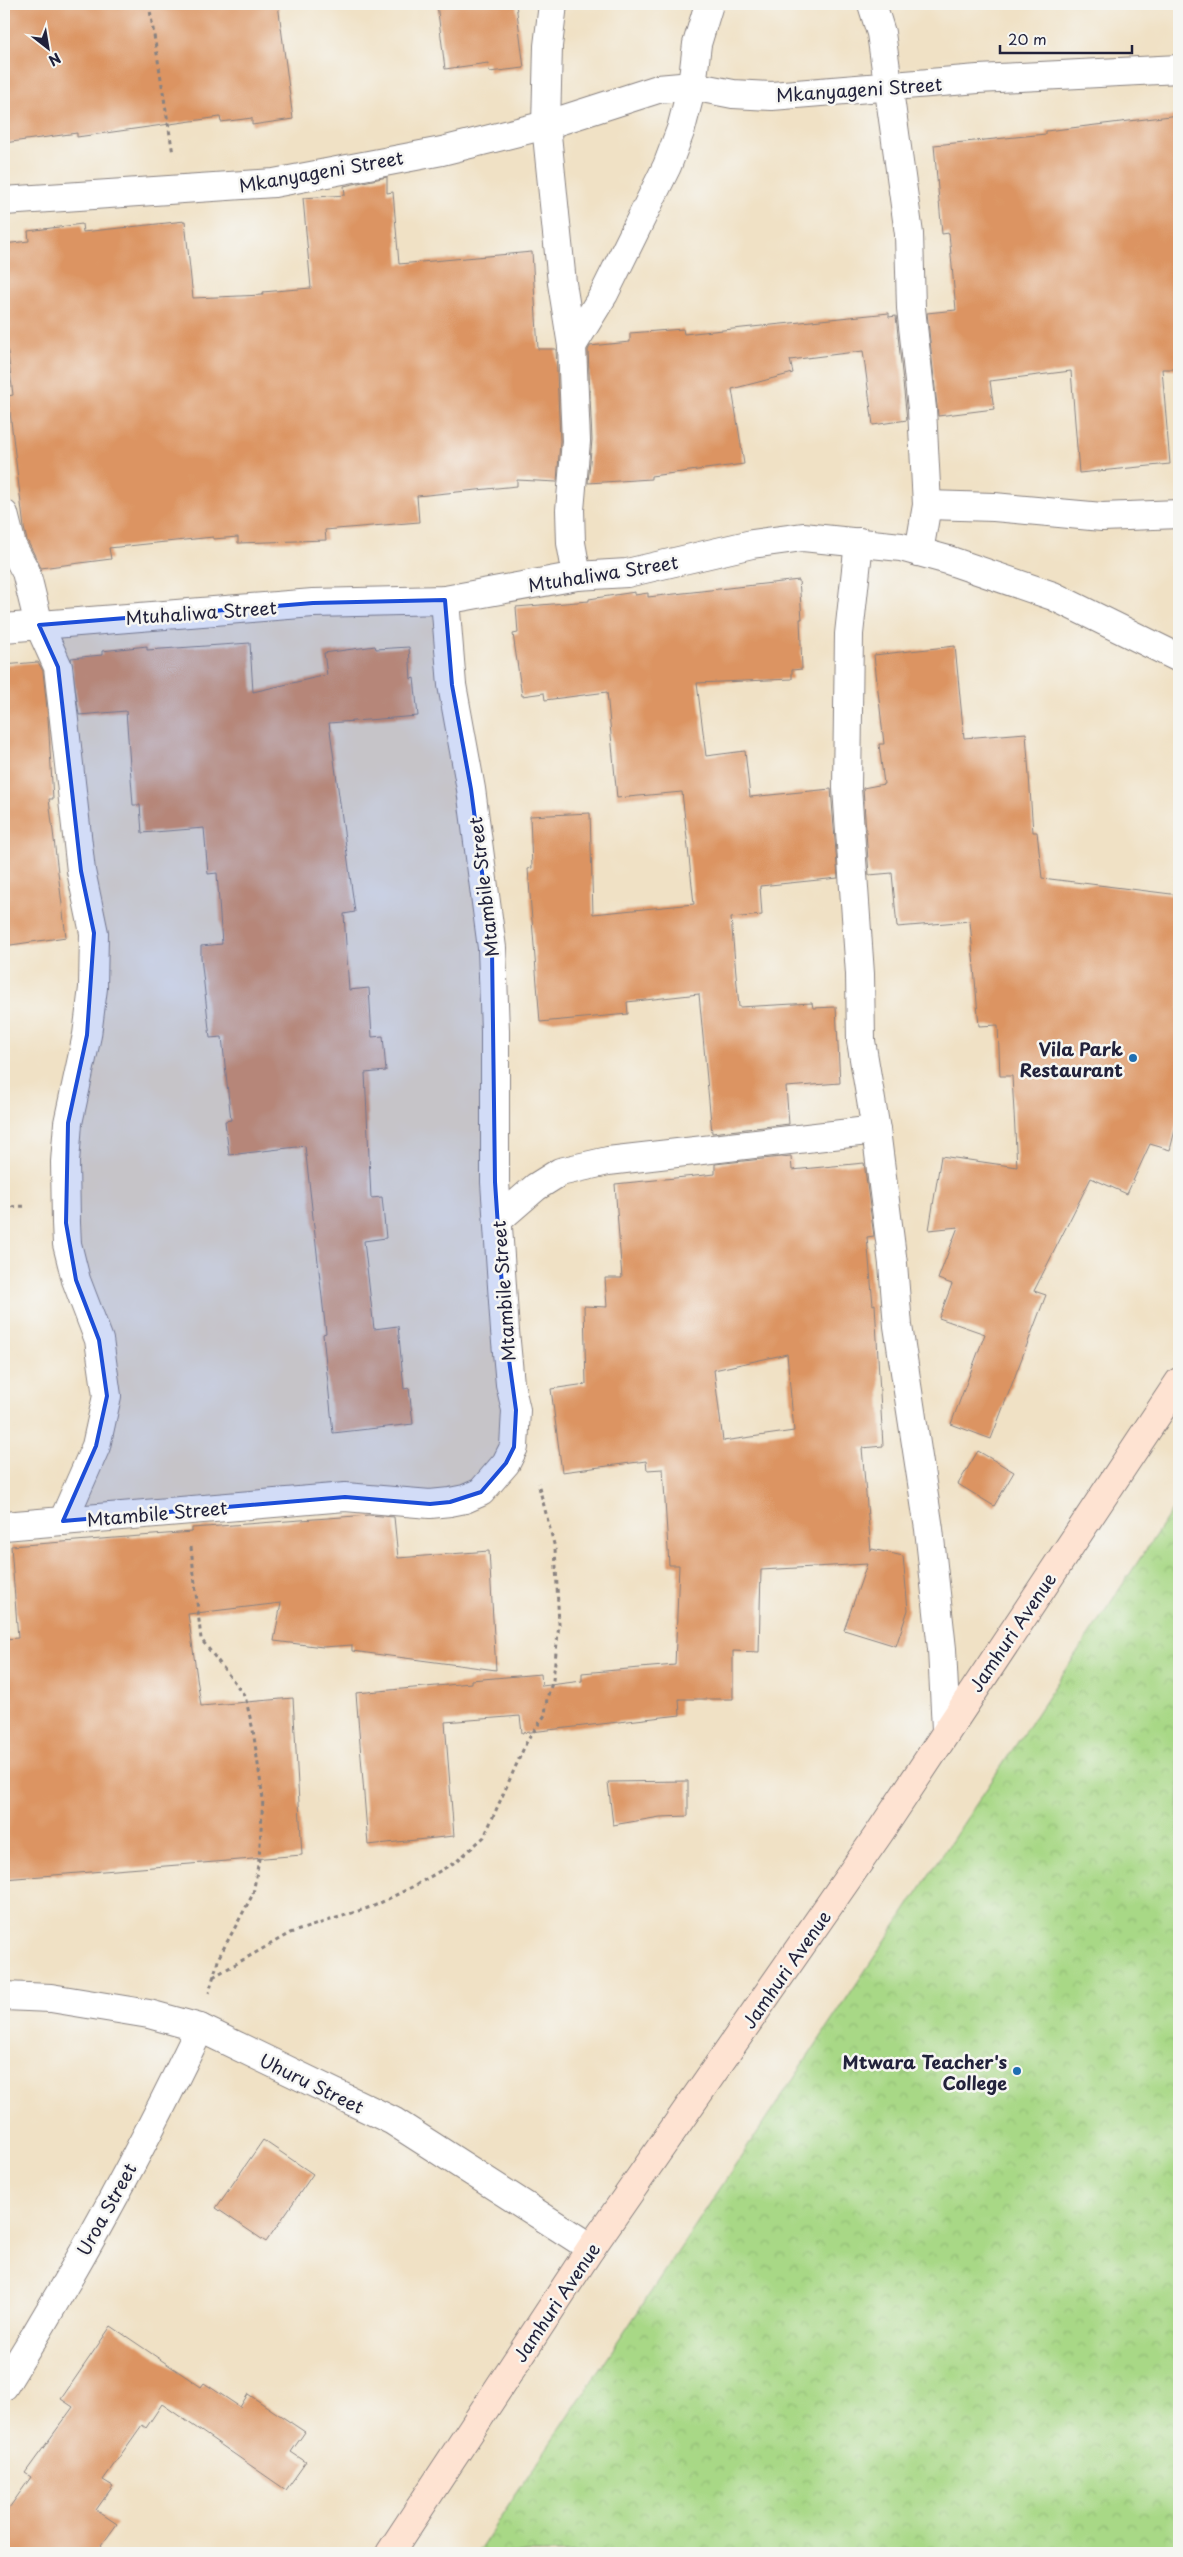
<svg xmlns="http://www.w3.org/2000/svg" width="1183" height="2557" font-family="'Playpen Sans',sans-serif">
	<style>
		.park { fill: url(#park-crowns); stroke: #657d60 }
		.building { fill: #dc9462; fill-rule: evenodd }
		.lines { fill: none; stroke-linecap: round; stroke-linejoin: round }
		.street-casing { stroke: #898280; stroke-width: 30 }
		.secondary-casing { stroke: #898280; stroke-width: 30 }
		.path { stroke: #898280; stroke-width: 3; stroke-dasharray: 4 4; stroke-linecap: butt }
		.street { stroke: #fff; stroke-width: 28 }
		.secondary { stroke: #fee3d2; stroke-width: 28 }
		.marked { fill: #1d4ed8; fill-opacity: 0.2; stroke: #1d4ed8; stroke-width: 4; stroke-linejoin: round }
		.poi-dot { fill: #1f6fb2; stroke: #f6f6f2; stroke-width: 2 }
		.labels { text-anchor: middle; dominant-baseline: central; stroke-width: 5; stroke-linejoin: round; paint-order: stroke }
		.street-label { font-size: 18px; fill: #22223b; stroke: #f6f6f2 }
		.poi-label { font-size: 18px; font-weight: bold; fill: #22223b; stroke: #f6f6f2; text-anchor: end }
	</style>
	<defs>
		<pattern id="park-crowns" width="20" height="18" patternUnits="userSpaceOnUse" patternTransform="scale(1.25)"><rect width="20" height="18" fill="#a8d886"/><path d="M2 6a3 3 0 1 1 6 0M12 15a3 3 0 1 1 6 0" fill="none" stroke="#90b975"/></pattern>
	</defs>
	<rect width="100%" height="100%" fill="#f6f6f2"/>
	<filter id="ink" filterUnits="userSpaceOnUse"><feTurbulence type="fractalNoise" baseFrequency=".02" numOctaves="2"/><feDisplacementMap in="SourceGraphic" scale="10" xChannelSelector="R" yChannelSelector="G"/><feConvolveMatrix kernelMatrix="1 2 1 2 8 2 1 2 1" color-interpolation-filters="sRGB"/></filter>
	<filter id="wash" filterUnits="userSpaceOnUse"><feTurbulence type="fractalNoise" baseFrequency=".0096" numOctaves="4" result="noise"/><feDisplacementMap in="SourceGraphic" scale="20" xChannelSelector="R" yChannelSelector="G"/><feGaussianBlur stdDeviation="1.12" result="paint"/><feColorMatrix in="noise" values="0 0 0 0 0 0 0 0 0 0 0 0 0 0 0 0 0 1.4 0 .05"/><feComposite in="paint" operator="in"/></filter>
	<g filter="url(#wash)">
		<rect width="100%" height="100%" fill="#f0e1c5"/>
		<!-- park -->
		<path class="park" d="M 1179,1500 L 1179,2553 L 477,2553 Z"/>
		<g id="blocks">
			<!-- building -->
			<g class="building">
				<path d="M 4,4 L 278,4 L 293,119 L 252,125 L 252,118 L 221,122 L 220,117 L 77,137 L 77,133 L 4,143 Z"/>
				<path d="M 437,4 L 516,4 L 524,68 L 489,72 L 488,63 L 445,69 Z"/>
				<path d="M 1179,115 L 1179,369 L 1162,369 L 1170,464 L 1079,473 L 1071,371 L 990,381 L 994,409 L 938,416 L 927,313 L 956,310 L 949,233 L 942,234 L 934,145 L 1046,134 L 1046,131 Z"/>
				<path d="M 387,177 L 387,193 L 393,192 L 399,264 L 532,252 L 538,349 L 556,349 L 560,441 L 557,482 L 517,480 L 517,486 L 417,496 L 419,522 L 325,530 L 326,540 L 238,543 L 238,537 L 213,539 L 213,537 L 109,548 L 111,559 L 41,568 L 27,540 L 24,528 L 8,396 L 13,395 L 4,320 L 4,244 L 29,241 L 28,231 L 82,224 L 83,232 L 185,221 L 193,298 L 263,295 L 262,292 L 311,288 L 303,198 L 345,195 L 344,186 Z"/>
				<path d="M 889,313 L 889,317 L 896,316 L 907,420 L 873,425 L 863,351 L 790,360 L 793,373 L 732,389 L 744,464 L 651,476 L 651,479 L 588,483 L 592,440 L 588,350 L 590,346 L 630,342 L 630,333 L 683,329 L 684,334 Z"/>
				<path d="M 799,580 L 802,619 L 800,619 L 802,669 L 792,670 L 792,679 L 697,683 L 706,756 L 745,751 L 750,797 L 831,789 L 838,878 L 760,886 L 762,915 L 731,918 L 739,1007 L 812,1003 L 813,1008 L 836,1007 L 840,1083 L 786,1087 L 789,1124 L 712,1133 L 699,994 L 627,1002 L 628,1014 L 540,1022 L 528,869 L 532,868 L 530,816 L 590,813 L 593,914 L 694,904 L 682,792 L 617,798 L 607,692 L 545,700 L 544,693 L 522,696 L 513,634 L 518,633 L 516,607 L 589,601 L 589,599 L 635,592 L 635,595 L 648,593 L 648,597 Z"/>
				<path d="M 250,643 L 253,692 L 327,675 L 324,653 L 375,646 L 376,649 L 409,647 L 411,679 L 414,678 L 418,716 L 329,723 L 355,912 L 344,914 L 349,990 L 369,988 L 372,1037 L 383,1036 L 386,1071 L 365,1073 L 371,1198 L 382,1197 L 386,1238 L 364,1241 L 374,1329 L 398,1326 L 404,1389 L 409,1388 L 413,1424 L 333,1433 L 323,1334 L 326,1333 L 305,1146 L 229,1155 L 225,1121 L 231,1120 L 222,1037 L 210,1038 L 201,957 L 201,946 L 222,944 L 217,873 L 208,874 L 204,828 L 142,833 L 140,805 L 133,805 L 126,711 L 79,715 L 71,658 L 102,655 L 102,651 L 147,646 L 147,650 Z"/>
				<path d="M 955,646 L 964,738 L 1026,733 L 1033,832 L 1037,832 L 1042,878 L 1179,895 L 1179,1114 L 1170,1150 L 1150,1144 L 1127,1194 L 1091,1178 L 1034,1291 L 1046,1295 L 991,1439 L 951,1424 L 985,1334 L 939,1318 L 952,1284 L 938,1279 L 958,1227 L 929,1230 L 941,1156 L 1017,1167 L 1012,1076 L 1000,1076 L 998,1025 L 979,1026 L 970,921 L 897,927 L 892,873 L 869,875 L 863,788 L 884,784 L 879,744 L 884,744 L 874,655 Z"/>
				<path d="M 38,662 L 43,671 L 48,718 L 53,799 L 49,799 L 66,937 L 4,946 L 4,665 Z"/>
				<path d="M 791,1156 L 792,1170 L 864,1163 L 874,1236 L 867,1237 L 873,1305 L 875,1304 L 883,1446 L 862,1448 L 871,1551 L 872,1549 L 903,1556 L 908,1610 L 896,1646 L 844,1630 L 867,1564 L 761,1570 L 759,1652 L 733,1651 L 733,1699 L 679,1699 L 680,1715 L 522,1733 L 520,1716 L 445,1722 L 454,1836 L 368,1845 L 356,1693 L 471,1683 L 471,1680 L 541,1674 L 542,1686 L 582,1681 L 582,1673 L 675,1665 L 679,1565 L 669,1565 L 663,1469 L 647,1470 L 646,1461 L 562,1472 L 551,1389 L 586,1384 L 584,1306 L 607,1307 L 605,1278 L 622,1278 L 615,1184 L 715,1174 L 715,1164 ZM 787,1354 L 794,1431 L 723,1441 L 714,1370 Z"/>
				<path d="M 978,1451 L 1014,1472 L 994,1506 L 958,1484 Z"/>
				<path d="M 369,1515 L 394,1517 L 398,1558 L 489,1551 L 496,1670 L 352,1651 L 352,1645 L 323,1647 L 274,1641 L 281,1603 L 188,1614 L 201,1706 L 293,1698 L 302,1855 L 4,1879 L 4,1722 L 10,1721 L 4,1639 L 18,1638 L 11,1546 L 192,1532 L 192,1528 Z"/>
				<path d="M 688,1781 L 688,1816 L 660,1817 L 613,1825 L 608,1782 Z"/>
				<path d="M 263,2140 L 313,2174 L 266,2242 L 216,2208 Z"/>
				<path d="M 111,2326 L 201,2387 L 204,2383 L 240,2407 L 248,2394 L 305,2432 L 291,2452 L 306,2462 L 286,2490 L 162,2404 L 146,2428 L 142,2425 L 103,2480 L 113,2486 L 96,2510 L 117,2524 L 96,2553 L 4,2553 L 4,2515 L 31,2477 L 25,2473 L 73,2407 L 61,2399 Z"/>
			</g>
		</g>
	</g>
	<g filter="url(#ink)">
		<use href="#blocks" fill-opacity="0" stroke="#898280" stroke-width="1"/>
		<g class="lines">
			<!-- street casing -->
			<g class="street-casing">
				<g id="street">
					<path d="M 553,4 L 548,46 L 546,125 L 562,283 L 572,346 L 576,441 L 570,510 L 571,543 L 577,576"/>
					<path d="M 872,4 L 881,33 L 909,234 L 911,308 L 922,409 L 927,505 L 919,552"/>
					<path d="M 4,201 L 274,183 L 442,151 L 546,125 L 658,89 L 692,86 L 733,94 L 772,96 L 978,79 L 1179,69"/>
					<path d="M 572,346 L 604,294 L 667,166 L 681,129 L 692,86 L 697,44 L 709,4"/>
					<path d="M 927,505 L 994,507 L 1102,517 L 1179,514"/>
					<path d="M 4,514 L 12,546 L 26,572 L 39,625 L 58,667 L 81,871 L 94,933 L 93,988 L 87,1035 L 68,1123 L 65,1162 L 66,1223 L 67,1244 L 76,1280 L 99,1340 L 107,1396 L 96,1446 L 63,1521"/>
					<path d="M 859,542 L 849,634 L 847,788 L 860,974 L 861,1041 L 876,1130 L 893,1264 L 898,1326 L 929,1529 L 942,1649 L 946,1730"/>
					<path d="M 4,628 L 313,603 L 445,600 L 577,576 L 627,573 L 752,544 L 803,537 L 901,547 L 948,560 L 1053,596 L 1179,658"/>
					<path d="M 498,1220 L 536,1187 L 560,1172 L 608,1161 L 876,1130"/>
					<path d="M 4,1526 L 345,1497 L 430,1504 L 450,1502 L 465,1499 L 481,1492 L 506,1463 L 514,1447 L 516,1410 L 510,1384 L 505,1331 L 495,1182 L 495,1031 L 492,948 L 471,789 L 452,685 L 445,600"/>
					<path d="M 4,1996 L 51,1998 L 149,2014 L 200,2028 L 393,2121 L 591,2248"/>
					<path d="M 4,2386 C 76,2271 141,2151 200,2028"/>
				</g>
			</g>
			<!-- secondary casing -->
			<g class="secondary-casing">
				<path id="secondary" d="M 390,2553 L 591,2248 L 880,1832 L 1179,1382"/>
			</g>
			<!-- path -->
			<g class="path">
				<path d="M 149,4 L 173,154"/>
				<path d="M 4,1207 L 28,1206"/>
				<path d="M 191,1547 L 201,1639 L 245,1696 L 253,1730 L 263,1799 L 259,1859 L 253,1894 L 219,1957 L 209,1993"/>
				<path d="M 213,1977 L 290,1933 L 374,1906 L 416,1885 L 457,1861 L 484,1837 L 527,1741 L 545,1715 L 547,1698 L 553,1680 L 559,1624 L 555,1548 L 538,1483"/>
			</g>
			<!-- street -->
			<use href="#street" class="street"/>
			<!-- secondary -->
			<use href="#secondary" class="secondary"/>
		</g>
	</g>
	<!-- marked area -->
	<path class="marked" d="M 445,600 L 452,685 L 471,789 L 492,948 L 495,1182 L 505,1331 L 516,1410 L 514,1447 L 506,1463 L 481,1492 L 450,1502 L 430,1504 L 345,1497 L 63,1521 L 96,1446 L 107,1396 L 99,1340 L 76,1280 L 66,1223 L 68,1123 L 87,1035 L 94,933 L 81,871 L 58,667 L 39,625 L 313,603 Z"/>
	<!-- markers -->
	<g class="poi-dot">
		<circle cx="1133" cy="1058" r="5"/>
		<circle cx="1017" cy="2071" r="5"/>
	</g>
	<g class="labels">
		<!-- street labels -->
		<g class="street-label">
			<text transform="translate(859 89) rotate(-4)">Mkanyageni Street</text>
			<text transform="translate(321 171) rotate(-10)">Mkanyageni Street</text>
			<text transform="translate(603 573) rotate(-9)">Mtuhaliwa Street</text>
			<text transform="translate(201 612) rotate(-4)">Mtuhaliwa Street</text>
			<text transform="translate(483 887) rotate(-97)">Mtambile Street</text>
			<text transform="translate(503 1291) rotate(-94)">Mtambile Street</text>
			<text transform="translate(157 1513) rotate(-5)">Mtambile Street</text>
			<text transform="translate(1012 1632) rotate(-56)">Jamhuri Avenue</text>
			<text transform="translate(786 1969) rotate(-55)">Jamhuri Avenue</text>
			<text transform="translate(312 2083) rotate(26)">Uhuru Street</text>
			<text transform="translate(106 2209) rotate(-61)">Uroa Street</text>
			<text transform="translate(556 2302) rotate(-56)">Jamhuri Avenue</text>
		</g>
		<!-- poi labels -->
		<g class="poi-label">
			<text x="1123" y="1048">Vila Park<tspan x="1123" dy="21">Restaurant</tspan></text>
			<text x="1007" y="2061">Mtwara Teacher's<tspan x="1007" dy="21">College</tspan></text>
		</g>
	</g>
	<!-- margin -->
	<rect width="1183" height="2557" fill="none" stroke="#f6f6f2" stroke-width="20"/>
	<!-- north arrow -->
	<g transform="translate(48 48) rotate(149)" stroke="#f6f6f2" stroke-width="4" paint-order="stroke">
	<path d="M0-4L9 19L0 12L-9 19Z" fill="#22223b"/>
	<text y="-8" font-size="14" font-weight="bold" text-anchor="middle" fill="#22223b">N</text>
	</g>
	<!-- scale -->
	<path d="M1000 45v8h132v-8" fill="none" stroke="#22223b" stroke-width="2.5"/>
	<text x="1008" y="45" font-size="15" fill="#22223b" stroke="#f6f6f2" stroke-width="4" paint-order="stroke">20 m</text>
</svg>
